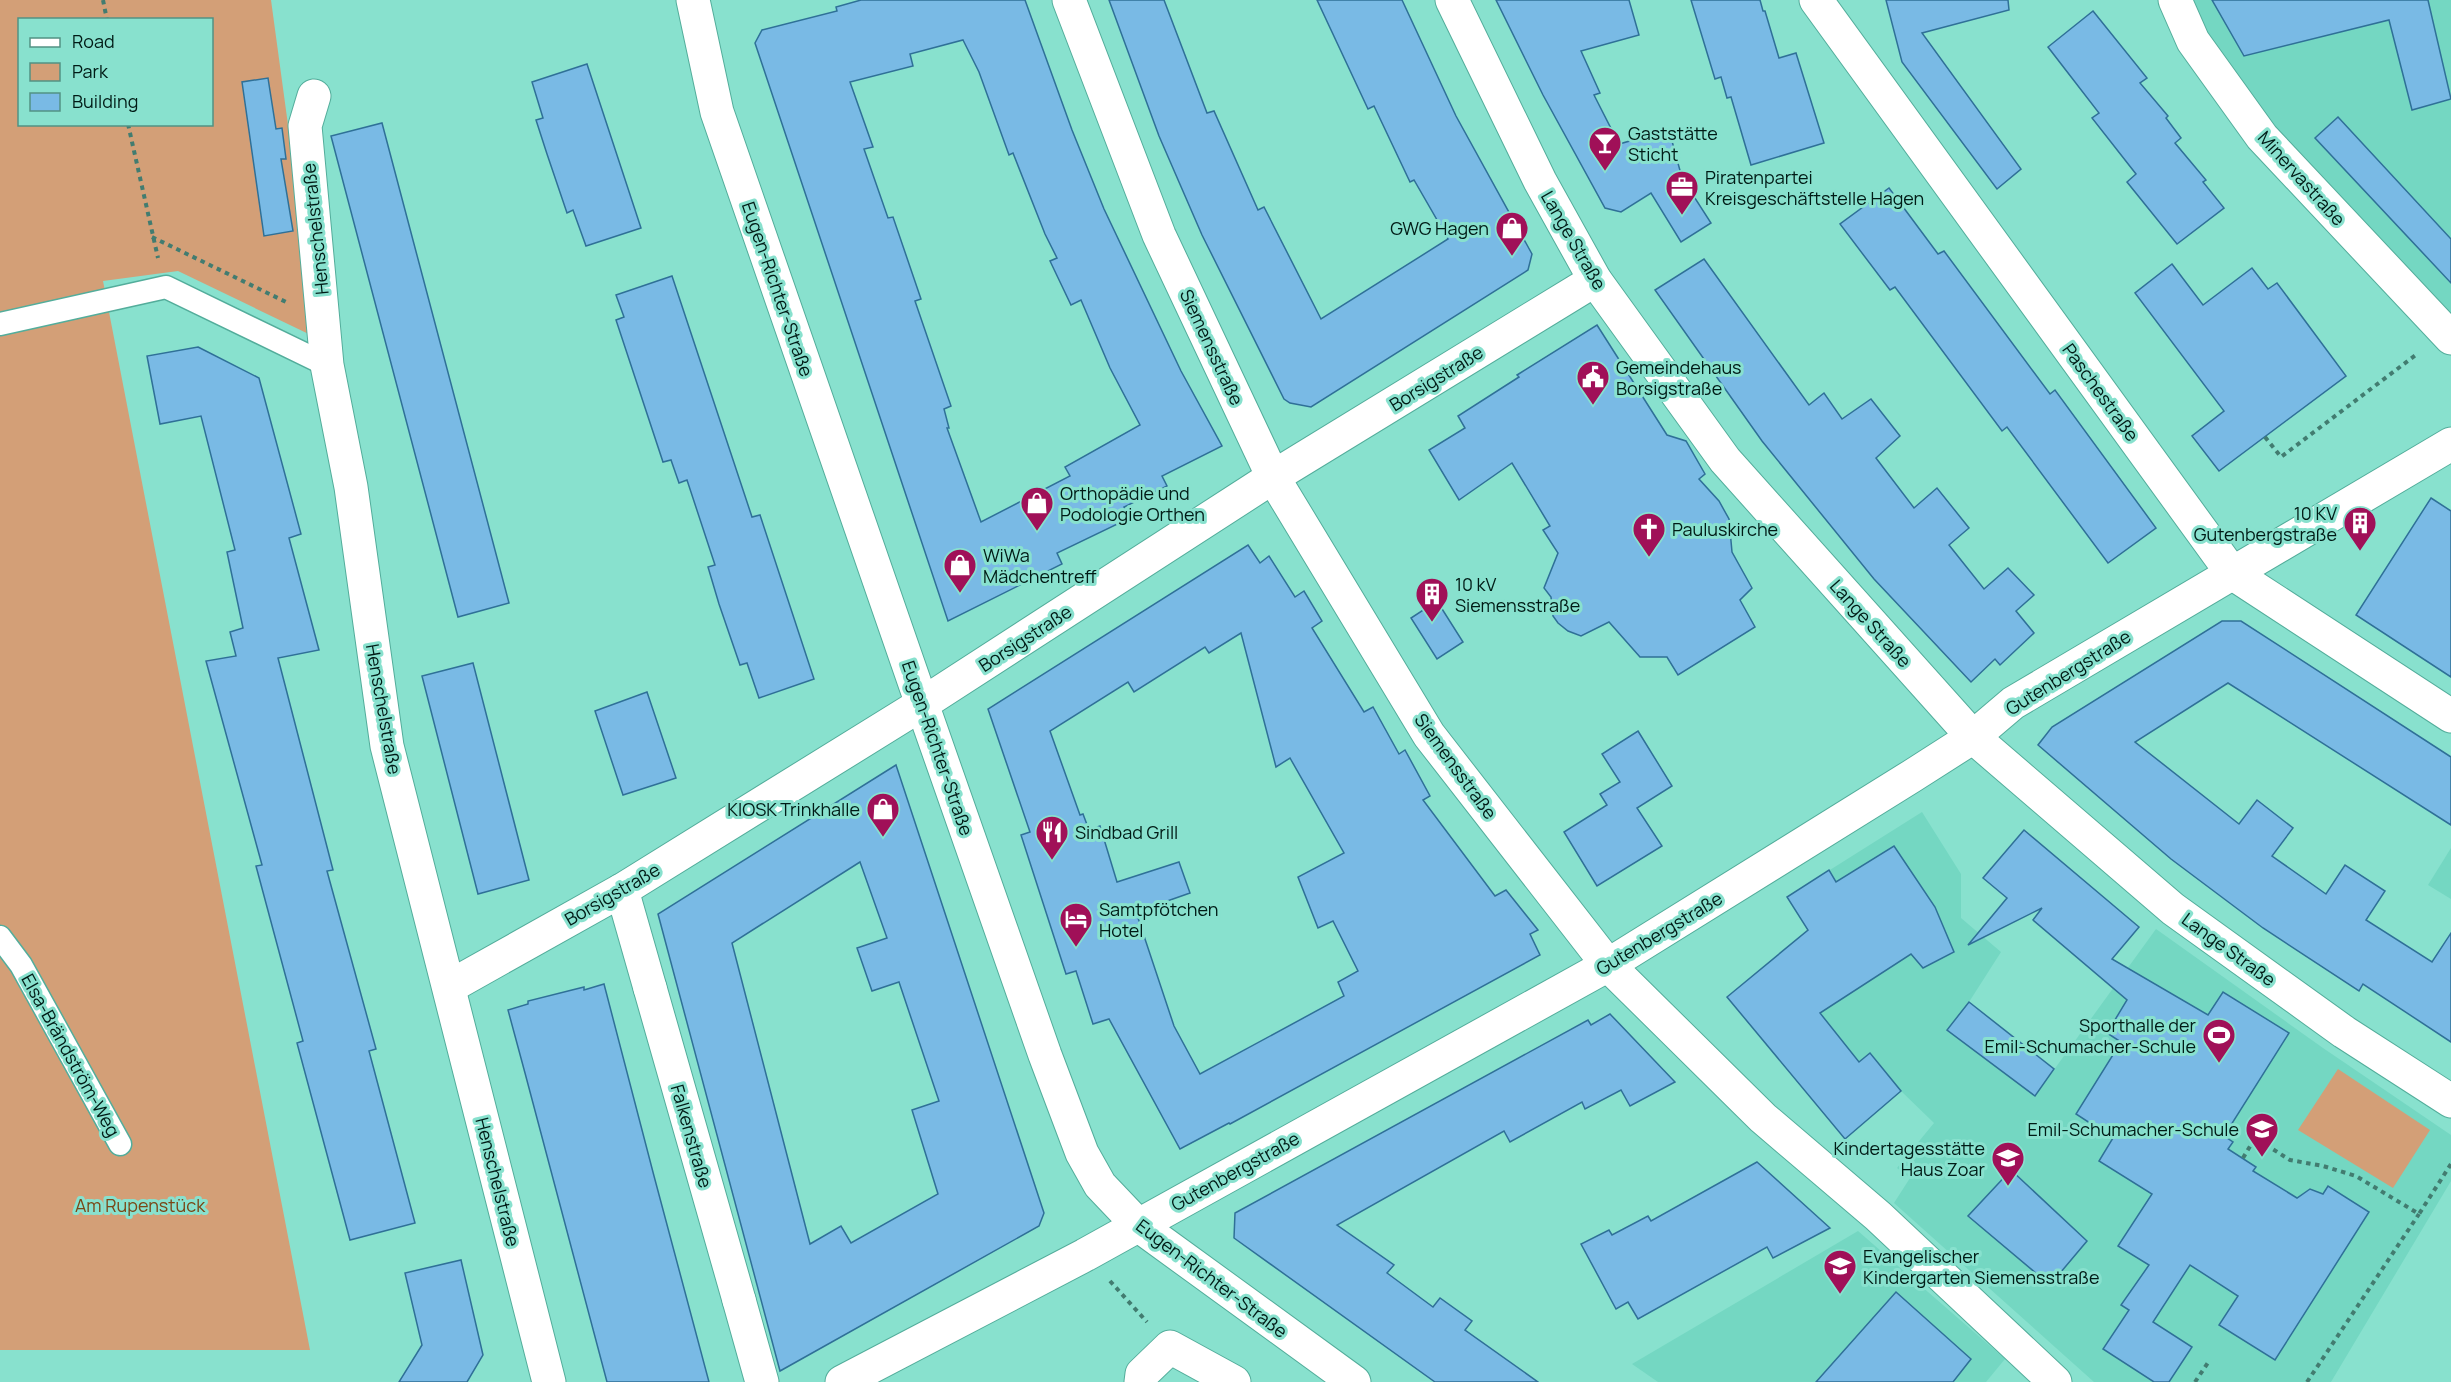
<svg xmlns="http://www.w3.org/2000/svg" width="2451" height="1382" font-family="Manrope,sans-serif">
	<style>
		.built { fill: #74d7c2 }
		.green { fill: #d39f77; fill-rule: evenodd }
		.building { fill: #79bae5; stroke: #2f7097; stroke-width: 1.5; fill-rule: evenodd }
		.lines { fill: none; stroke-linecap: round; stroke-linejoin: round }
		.service-casing { stroke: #53ad9b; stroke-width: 25 }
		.pedestrian-casing { stroke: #53ad9b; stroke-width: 35 }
		.minor-casing { stroke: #53ad9b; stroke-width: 35 }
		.path { stroke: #427c70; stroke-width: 4; stroke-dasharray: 4.5 4.5; stroke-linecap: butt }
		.service { stroke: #fff; stroke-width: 22 }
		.pedestrian { stroke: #fff; stroke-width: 33 }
		.minor { stroke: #fff; stroke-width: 33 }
		.labels { text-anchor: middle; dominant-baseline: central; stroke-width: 6; stroke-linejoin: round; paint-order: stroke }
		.poi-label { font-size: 18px; fill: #001b16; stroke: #88e1ce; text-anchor: start }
		.street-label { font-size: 18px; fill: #001b16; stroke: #88e1ce }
		.park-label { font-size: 18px; fill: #7a4616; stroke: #88e1ce }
	</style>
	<rect width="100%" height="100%" fill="#88e1ce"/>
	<!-- built -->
	<g class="built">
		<path d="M 2175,0 L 2451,0 L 2451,338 L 2262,137 Z"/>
		<path d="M 1922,812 L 1961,874 L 1961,918 L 2001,952 L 1969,1002 L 1947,1030 L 2035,1096 L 2156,929 L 2323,1048 L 2451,1135 L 2451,1181 L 2331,1382 L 2094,1382 L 1894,1203 L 1910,1178 L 1897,1168 L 1934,1123 L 1901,1091 L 1870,1054 L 1859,1062 L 1815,1007 L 1823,954 L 1787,897 Z"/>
		<path d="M 2451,848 L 2451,899 L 2428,885 Z"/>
		<path d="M 1858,1231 L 2005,1359 L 1986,1382 L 1658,1382 L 1632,1364 Z"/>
	</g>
	<!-- green -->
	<g class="green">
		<path d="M 0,0 L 271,0 L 317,338 L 178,271 L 103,281 L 310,1350 L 0,1350 ZM 20,20 L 212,20 L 212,124 L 20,124 Z"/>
		<path d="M 2338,1069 L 2430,1130 L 2393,1188 L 2298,1130 Z"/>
	</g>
	<!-- building -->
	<g class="building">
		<path d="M 861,0 L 1025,0 L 1072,130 L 1104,209 L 1181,371 L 1222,446 L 1162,476 L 1167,486 L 1124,507 L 1130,518 L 1057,553 L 1062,564 L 948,621 L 755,43 L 762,30 L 837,11 L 836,7 ZM 963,40 L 979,72 L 1009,155 L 1013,153 L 1045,234 L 1057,258 L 1050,261 L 1071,305 L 1081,300 L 1110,368 L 1140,425 L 1065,467 L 1070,476 L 981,522 L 947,428 L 949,428 L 944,409 L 951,406 L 915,301 L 921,299 L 893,217 L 888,218 L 864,149 L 873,147 L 850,82 L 913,66 L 910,54 Z"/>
		<path d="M 1109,0 L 1164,0 L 1207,113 L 1214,111 L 1258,210 L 1264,207 L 1321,319 L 1448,239 L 1414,180 L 1410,182 L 1374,106 L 1368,109 L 1317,0 L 1402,0 L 1456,116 L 1532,254 L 1528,270 L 1311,407 L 1290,403 L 1284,399 L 1202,235 L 1159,136 Z"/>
		<path d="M 1496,0 L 1629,0 L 1639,35 L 1581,51 L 1600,93 L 1594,95 L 1619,144 L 1669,130 L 1682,178 L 1711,223 L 1681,242 L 1651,193 L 1621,212 L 1605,208 L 1543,95 Z"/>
		<path d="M 1691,0 L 1760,0 L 1763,11 L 1765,11 L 1779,58 L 1796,53 L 1824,143 L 1751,165 L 1731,97 L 1727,98 L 1721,77 L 1715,79 Z"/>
		<path d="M 1886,0 L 2008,0 L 2009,10 L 1922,33 L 2021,169 L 1997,189 L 1902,62 Z"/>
		<path d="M 2212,0 L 2428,0 L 2451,99 L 2412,110 L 2389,20 L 2244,56 Z"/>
		<path d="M 2093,11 L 2147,78 L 2140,83 L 2168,116 L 2166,118 L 2181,138 L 2175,143 L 2206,180 L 2203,182 L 2224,208 L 2177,244 L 2127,182 L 2136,174 L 2092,118 L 2099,113 L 2048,47 Z"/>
		<path d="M 587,64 L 641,228 L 586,246 L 573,210 L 567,213 L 547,154 L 536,120 L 543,118 L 532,82 Z"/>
		<path d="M 268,78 L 276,129 L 282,128 L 286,159 L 281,159 L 293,231 L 264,236 L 242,82 Z"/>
		<path d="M 2338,117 L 2451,239 L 2451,283 L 2315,138 Z"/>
		<path d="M 382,123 L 509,603 L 458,617 L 331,136 Z"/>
		<path d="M 1889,188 L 1938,254 L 1944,251 L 2050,394 L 2055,390 L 2156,528 L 2108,563 L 2007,427 L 2002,431 L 1895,287 L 1890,290 L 1840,224 Z"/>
		<path d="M 1704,259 L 1809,405 L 1824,393 L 1842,419 L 1871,399 L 1900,436 L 1876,458 L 1914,508 L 1937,488 L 1969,528 L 1949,545 L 1984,589 L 2008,568 L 2034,595 L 2016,611 L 2034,633 L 2000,665 L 1995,659 L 1971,682 L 1874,579 L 1762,441 L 1655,290 Z"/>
		<path d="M 2172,264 L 2203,305 L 2252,268 L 2268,289 L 2277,283 L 2346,376 L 2219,471 L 2192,436 L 2224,411 L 2135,293 Z"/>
		<path d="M 672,276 L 752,517 L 760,515 L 814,679 L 759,698 L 747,663 L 740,665 L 719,604 L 708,567 L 715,565 L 687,480 L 679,483 L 671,460 L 663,462 L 616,320 L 624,317 L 616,295 Z"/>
		<path d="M 1597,325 L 1667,435 L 1686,441 L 1705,474 L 1699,479 L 1719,501 L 1729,519 L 1732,552 L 1752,588 L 1740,600 L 1755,627 L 1678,675 L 1667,657 L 1640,657 L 1609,622 L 1581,636 L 1568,631 L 1558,623 L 1553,616 L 1551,597 L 1544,588 L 1558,553 L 1543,530 L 1550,526 L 1512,463 L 1459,500 L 1429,450 L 1465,428 L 1458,416 L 1519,377 L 1517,375 Z"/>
		<path d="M 198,347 L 259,378 L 301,534 L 289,538 L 319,650 L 278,658 L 333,870 L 327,871 L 376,1049 L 369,1051 L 415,1223 L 350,1240 L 297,1043 L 303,1041 L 256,866 L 262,865 L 206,661 L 236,656 L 230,632 L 243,628 L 227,552 L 235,550 L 201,416 L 160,424 L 147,356 Z"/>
		<path d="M 2431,498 L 2451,511 L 2451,677 L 2356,615 Z"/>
		<path d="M 1248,545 L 1260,563 L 1269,556 L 1295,597 L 1304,591 L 1322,621 L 1312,628 L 1364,712 L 1373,707 L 1399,754 L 1405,750 L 1430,796 L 1423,800 L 1495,896 L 1506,890 L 1538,930 L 1530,934 L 1540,955 L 1230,1124 L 1229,1123 L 1180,1149 L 1109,1019 L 1093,1024 L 1076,971 L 1066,974 L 1021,835 L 1030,832 L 988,709 ZM 1241,633 L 1276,767 L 1290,758 L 1344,853 L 1298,877 L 1318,928 L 1333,921 L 1358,971 L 1338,982 L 1344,996 L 1200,1074 L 1174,1026 L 1136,912 L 1190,893 L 1179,862 L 1117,882 L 1100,826 L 1089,830 L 1083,814 L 1080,815 L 1050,731 L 1128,682 L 1134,692 L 1205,647 L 1209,653 Z"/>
		<path d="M 1437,601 L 1463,642 L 1437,659 L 1411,618 Z"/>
		<path d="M 2222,621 L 2241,621 L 2451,757 L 2451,825 L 2228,683 L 2135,742 L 2239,824 L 2257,800 L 2293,828 L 2272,856 L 2326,894 L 2345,865 L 2385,891 L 2366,920 L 2432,962 L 2451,933 L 2451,1042 L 2363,984 L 2359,991 L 2263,928 L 2171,859 L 2038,745 L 2052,727 Z"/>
		<path d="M 473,663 L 529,880 L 478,894 L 422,676 Z"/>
		<path d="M 647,692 L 676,778 L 623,795 L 595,711 Z"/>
		<path d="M 1638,731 L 1672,786 L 1637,808 L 1662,846 L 1597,886 L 1564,832 L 1607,805 L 1600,794 L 1620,782 L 1602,754 Z"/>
		<path d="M 896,765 L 1044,1213 L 1039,1226 L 780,1371 L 658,914 ZM 860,862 L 887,938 L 857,948 L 872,991 L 899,982 L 939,1101 L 912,1110 L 938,1194 L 851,1243 L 841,1226 L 810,1244 L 732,943 Z"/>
		<path d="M 2024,830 L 2139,927 L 2112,959 L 2208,1015 L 2223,992 L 2289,1033 L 2224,1136 L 2233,1142 L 2228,1149 L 2256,1167 L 2253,1171 L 2297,1198 L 2310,1189 L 2323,1194 L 2328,1186 L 2369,1212 L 2275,1360 L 2219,1325 L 2238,1296 L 2190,1265 L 2153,1322 L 2192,1347 L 2169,1382 L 2154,1382 L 2103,1349 L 2129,1310 L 2121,1305 L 2149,1265 L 2118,1246 L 2152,1194 L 2099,1161 L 2113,1138 L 2076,1114 L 2121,1042 L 2107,1033 L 2127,1000 L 2033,920 L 2042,908 L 1968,945 L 2007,898 L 1983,878 Z"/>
		<path d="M 1894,846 L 1935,907 L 1954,952 L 1923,968 L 1911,954 L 1820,1013 L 1859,1062 L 1870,1053 L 1901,1091 L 1845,1139 L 1727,997 L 1808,930 L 1787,897 L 1829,870 L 1836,882 Z"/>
		<path d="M 604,984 L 654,1176 L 709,1382 L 607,1382 L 525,1073 L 508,1010 L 528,1004 L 528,1001 L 584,987 L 584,990 Z"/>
		<path d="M 1969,1002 L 2054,1069 L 2035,1096 L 1947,1030 Z"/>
		<path d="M 1610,1014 L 1675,1082 L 1630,1106 L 1621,1090 L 1585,1109 L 1582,1102 L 1510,1142 L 1504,1131 L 1337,1225 L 1394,1265 L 1387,1273 L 1433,1307 L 1440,1298 L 1472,1321 L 1465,1330 L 1538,1382 L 1435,1382 L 1234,1238 L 1235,1213 L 1588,1020 L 1591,1025 Z"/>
		<path d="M 1757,1162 L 1830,1228 L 1773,1258 L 1767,1247 L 1638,1319 L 1628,1302 L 1616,1309 L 1581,1244 L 1609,1230 L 1612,1235 L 1648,1216 L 1651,1221 Z"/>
		<path d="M 2011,1170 L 2087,1241 L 2050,1285 L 1968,1216 Z"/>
		<path d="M 461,1260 L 483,1355 L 467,1382 L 399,1382 L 422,1345 L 405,1273 Z"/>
		<path d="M 1896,1292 L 1971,1359 L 1953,1382 L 1816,1382 Z"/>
	</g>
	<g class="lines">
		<!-- service casing -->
		<g class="service-casing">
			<g id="service">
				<path d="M 0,324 L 166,287 L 327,365"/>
				<path d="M 0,937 L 21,965 L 120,1144"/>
			</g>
		</g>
		<!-- pedestrian casing -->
		<g class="pedestrian-casing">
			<path id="pedestrian" d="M 650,988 L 739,1300"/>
		</g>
		<!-- minor casing -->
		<g class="minor-casing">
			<g id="minor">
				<path d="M 693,0 L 717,112 L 922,704 L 1045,1055 L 1082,1153 L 1100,1185 L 1138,1225 L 1354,1382"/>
				<path d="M 1069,0 L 1159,235 L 1273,477 L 1429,735 L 1608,965 L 1763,1118 L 1878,1216 L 2055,1382"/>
				<path d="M 1452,0 L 1540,181 L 1595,280 L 1725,460 L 1973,737 L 2173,909 L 2344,1032 L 2451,1101"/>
				<path d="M 1816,0 L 2232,573 L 2451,716"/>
				<path d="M 2175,0 L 2193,41 L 2262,137 L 2451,338"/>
				<path d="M 314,96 L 305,126 L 327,365 L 351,487 L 387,746 L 549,1382"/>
				<path d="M 622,890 L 650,988"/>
				<path d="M 449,987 L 622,890 L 922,704 L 1273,477 L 1595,280"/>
				<path d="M 739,1300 L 762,1382"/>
				<path d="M 842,1382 L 1085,1255 L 1608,965 L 1912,776 L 1973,737 L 2013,703 L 2451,444"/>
				<path d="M 1141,1382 L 1142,1374 L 1170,1347 L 1234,1382"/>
			</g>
		</g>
		<!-- path -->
		<g class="path">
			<path d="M 103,0 L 107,20"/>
			<path d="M 128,124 L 158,258"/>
			<path d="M 152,237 L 286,302"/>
			<path d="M 2265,437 L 2281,457 L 2417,354"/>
			<path d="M 2243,1158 L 2255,1138 L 2290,1160 L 2323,1166 L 2356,1176 L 2419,1214 L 2451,1164"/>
			<path d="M 1110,1281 L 1147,1322"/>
			<path d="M 2195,1382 L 2209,1361"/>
			<path d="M 2307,1382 L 2419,1214"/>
		</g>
		<!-- service -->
		<use href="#service" class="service"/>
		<!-- pedestrian -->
		<use href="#pedestrian" class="pedestrian"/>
		<!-- minor -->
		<use href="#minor" class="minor"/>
	</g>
	<!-- icons -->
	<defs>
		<g id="bar-pin" transform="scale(1.725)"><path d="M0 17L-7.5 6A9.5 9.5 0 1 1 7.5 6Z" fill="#a01058" stroke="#88e1ce"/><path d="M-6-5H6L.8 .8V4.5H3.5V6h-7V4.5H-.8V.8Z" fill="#fff"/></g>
		<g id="office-pin" transform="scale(1.725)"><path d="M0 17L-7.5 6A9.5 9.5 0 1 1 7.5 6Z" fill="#a01058" stroke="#88e1ce"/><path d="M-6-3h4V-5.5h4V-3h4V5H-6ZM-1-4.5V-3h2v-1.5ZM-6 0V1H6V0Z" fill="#fff"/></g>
		<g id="shop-pin" transform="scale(1.725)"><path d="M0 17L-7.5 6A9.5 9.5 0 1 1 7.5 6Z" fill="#a01058" stroke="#88e1ce"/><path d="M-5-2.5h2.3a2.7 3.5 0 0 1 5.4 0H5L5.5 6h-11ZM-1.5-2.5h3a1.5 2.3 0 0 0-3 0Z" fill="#fff"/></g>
		<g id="civic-pin" transform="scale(1.725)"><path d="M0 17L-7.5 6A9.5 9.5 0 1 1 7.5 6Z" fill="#a01058" stroke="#88e1ce"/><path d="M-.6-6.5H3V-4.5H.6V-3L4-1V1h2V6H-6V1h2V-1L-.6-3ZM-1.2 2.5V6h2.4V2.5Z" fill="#fff"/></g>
		<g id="building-pin" transform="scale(1.725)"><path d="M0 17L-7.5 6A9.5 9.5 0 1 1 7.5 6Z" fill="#a01058" stroke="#88e1ce"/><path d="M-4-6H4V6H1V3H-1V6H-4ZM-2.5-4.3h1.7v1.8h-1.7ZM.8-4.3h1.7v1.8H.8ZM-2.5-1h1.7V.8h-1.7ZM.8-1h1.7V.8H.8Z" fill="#fff"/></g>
		<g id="church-pin" transform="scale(1.725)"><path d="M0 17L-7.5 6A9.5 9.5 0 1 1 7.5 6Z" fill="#a01058" stroke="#88e1ce"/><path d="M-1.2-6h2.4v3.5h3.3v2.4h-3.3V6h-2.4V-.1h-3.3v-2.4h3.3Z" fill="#fff"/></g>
		<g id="restaurant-pin" transform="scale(1.725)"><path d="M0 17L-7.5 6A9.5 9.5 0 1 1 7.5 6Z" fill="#a01058" stroke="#88e1ce"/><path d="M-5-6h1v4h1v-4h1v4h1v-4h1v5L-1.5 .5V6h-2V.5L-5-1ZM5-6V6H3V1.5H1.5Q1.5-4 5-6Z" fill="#fff"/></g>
		<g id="hotel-pin" transform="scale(1.725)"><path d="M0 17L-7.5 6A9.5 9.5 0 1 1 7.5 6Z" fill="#a01058" stroke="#88e1ce"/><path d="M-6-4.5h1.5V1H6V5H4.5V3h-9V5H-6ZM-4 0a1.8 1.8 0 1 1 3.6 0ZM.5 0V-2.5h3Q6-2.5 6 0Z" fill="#fff"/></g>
		<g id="stadium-pin" transform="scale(1.725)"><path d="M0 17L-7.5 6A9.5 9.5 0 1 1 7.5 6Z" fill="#a01058" stroke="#88e1ce"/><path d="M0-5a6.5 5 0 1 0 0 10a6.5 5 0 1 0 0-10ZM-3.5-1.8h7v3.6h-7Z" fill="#fff"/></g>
		<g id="school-pin" transform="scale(1.725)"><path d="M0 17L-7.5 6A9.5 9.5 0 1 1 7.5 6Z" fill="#a01058" stroke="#88e1ce"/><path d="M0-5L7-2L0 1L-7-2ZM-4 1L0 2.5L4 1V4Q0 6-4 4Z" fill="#fff"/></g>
	</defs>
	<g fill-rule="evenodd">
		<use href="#bar-pin" x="1605" y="143"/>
		<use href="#office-pin" x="1682" y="187"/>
		<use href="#shop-pin" x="1512" y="228"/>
		<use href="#civic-pin" x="1593" y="377"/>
		<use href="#shop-pin" x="1037" y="503"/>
		<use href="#building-pin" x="2360" y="523"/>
		<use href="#church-pin" x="1649" y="529"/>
		<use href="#shop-pin" x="960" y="565"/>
		<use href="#building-pin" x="1432" y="594"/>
		<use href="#shop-pin" x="883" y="809"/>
		<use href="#restaurant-pin" x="1052" y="832"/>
		<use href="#hotel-pin" x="1076" y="919"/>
		<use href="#stadium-pin" x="2219" y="1035"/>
		<use href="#school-pin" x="2262" y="1129"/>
		<use href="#school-pin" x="2008" y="1158"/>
		<use href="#school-pin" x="1840" y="1266"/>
	</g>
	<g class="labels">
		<!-- poi labels -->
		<g class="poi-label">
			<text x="1628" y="133">Gaststätte<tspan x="1628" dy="21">Sticht</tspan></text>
			<text x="1705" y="177">Piratenpartei<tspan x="1705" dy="21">Kreisgeschäftstelle Hagen</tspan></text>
			<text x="1489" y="228" text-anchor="end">GWG Hagen</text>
			<text x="1616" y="367">Gemeindehaus<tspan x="1616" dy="21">Borsigstraße</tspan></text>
			<text x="1060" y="493">Orthopädie und<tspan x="1060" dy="21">Podologie Orthen</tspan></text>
			<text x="2337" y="513" text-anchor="end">10 KV<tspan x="2337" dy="21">Gutenbergstraße</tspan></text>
			<text x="1672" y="529">Pauluskirche</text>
			<text x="983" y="555">WiWa<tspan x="983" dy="21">Mädchentreff</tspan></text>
			<text x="1455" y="584">10 kV<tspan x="1455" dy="21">Siemensstraße</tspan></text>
			<text x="860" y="809" text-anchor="end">KIOSK Trinkhalle</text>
			<text x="1075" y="832">Sindbad Grill</text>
			<text x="1099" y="909">Samtpfötchen<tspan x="1099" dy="21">Hotel</tspan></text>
			<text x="2196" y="1025" text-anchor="end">Sporthalle der<tspan x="2196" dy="21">Emil-Schumacher-Schule</tspan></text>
			<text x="2239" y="1129" text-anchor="end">Emil-Schumacher-Schule</text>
			<text x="1985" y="1148" text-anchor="end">Kindertagesstätte<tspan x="1985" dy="21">Haus Zoar</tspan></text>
			<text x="1863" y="1256">Evangelischer<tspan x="1863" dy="21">Kindergarten Siemensstraße</tspan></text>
		</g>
		<!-- street labels -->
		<g class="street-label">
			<text transform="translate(2302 178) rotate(48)">Minervastraße</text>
			<text transform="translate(315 229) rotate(-96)">Henschelstraße</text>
			<text transform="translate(1574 240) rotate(60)">Lange Straße</text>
			<text transform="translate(778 289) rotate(71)">Eugen-Richter-Straße</text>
			<text transform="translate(1212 347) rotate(65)">Siemensstraße</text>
			<text transform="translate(1436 378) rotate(-32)">Borsigstraße</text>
			<text transform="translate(2101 392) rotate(54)">Paschestraße</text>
			<text transform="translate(1871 623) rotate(48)">Lange Straße</text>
			<text transform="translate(1025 638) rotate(-33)">Borsigstraße</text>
			<text transform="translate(2068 672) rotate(-32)">Gutenbergstraße</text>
			<text transform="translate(384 709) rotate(80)">Henschelstraße</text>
			<text transform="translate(938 748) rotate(71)">Eugen-Richter-Straße</text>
			<text transform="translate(1456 766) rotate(54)">Siemensstraße</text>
			<text transform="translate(612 894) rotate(-30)">Borsigstraße</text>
			<text transform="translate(1659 933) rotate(-31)">Gutenbergstraße</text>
			<text transform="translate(2229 949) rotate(36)">Lange Straße</text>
			<text transform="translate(71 1055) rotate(61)">Elsa-Brändström-Weg</text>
			<text transform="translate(692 1136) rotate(74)">Falkenstraße</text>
			<text transform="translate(1235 1171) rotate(-29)">Gutenbergstraße</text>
			<text transform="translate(498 1182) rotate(76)">Henschelstraße</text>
			<text transform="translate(1212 1278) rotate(37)">Eugen-Richter-Straße</text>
		</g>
		<!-- park labels -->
		<g class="park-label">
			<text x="140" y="1205">Am Rupenstück</text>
		</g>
	</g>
	<!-- legend -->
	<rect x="18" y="18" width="195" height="108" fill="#88e1ce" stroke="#529284" stroke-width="1.5"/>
	<rect x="30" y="38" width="30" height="9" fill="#ffffff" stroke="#529284" stroke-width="1.5"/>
	<text x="72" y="48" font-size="18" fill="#001b16">Road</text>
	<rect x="30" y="63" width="30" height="18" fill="#d39f77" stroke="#529284" stroke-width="1.5"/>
	<text x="72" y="78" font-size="18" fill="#001b16">Park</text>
	<rect x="30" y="93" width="30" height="18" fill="#79bae5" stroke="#529284" stroke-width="1.5"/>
	<text x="72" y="108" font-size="18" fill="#001b16">Building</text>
</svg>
